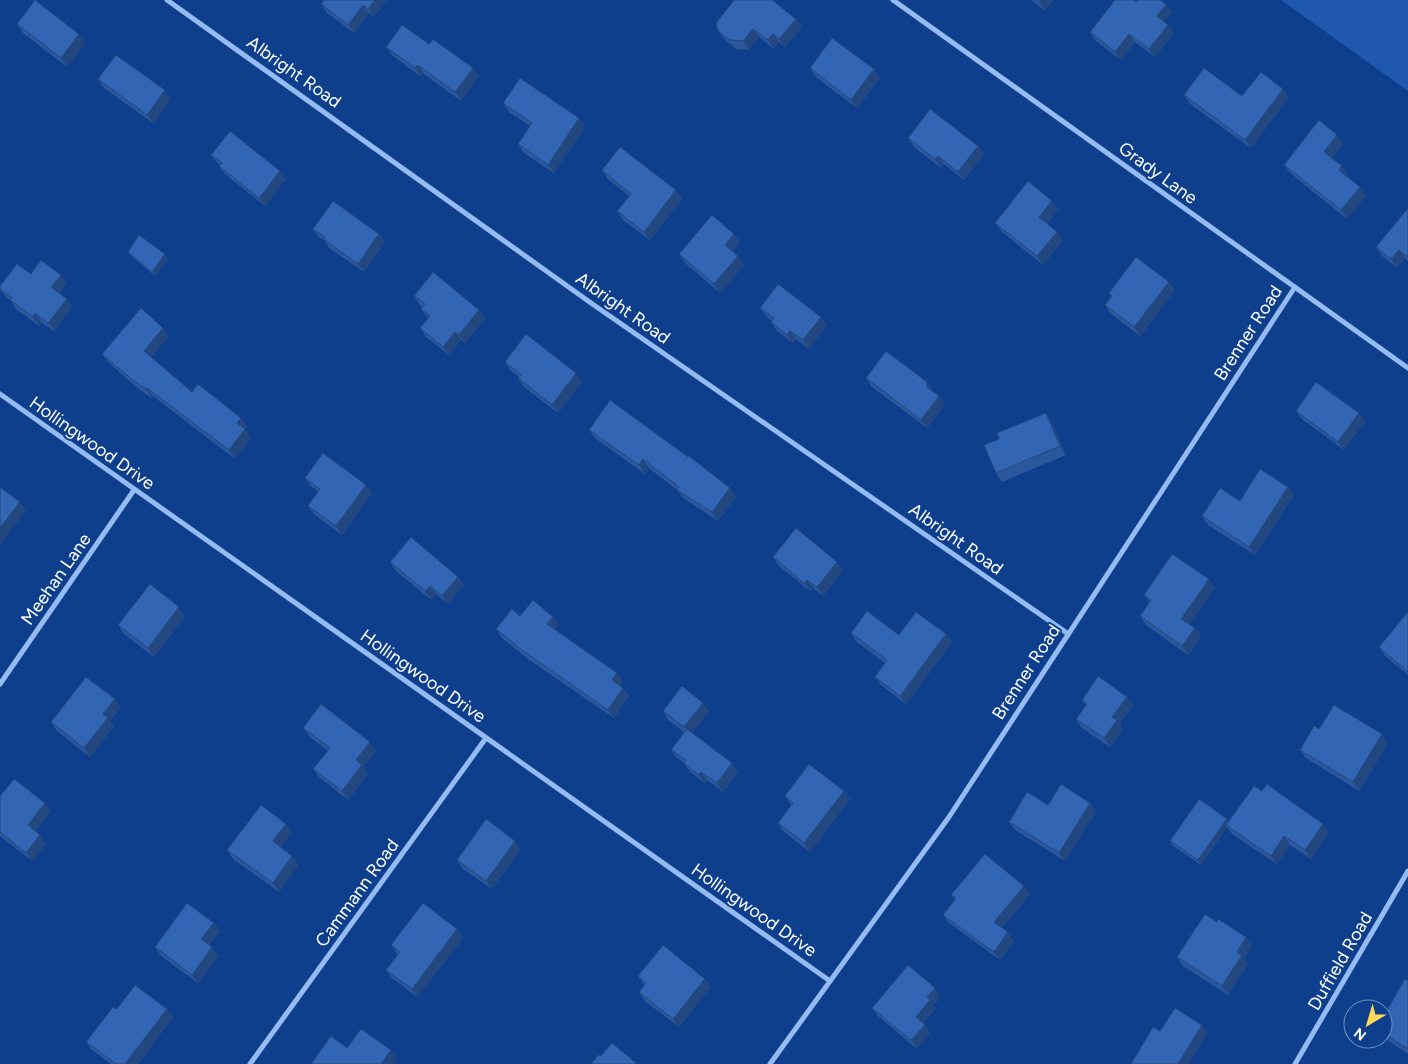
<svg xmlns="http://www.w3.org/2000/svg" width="1408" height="1064" font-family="Figtree,sans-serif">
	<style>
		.green { fill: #1f58ad }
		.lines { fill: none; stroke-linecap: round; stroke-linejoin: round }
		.street { stroke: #95bbf3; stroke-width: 5 }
		.wall { fill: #2b589c }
		.shaded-wall { fill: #23477f }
		.building { fill: #3266b5; stroke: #23477f }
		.labels { text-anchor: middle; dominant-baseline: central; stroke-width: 4; stroke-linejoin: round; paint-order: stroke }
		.street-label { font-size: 18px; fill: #fff; stroke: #0e3f8d }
	</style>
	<rect width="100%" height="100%" fill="#0e3f8d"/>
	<!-- green -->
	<path class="green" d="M 1281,0 L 1408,0 L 1408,91 Z"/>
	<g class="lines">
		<!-- street -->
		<g class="street">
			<path d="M 167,0 L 591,303 L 1067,633"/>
			<path d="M 893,0 L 1408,368"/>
			<path d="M 0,394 L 830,981"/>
			<path d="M 0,684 L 134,490"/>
			<path d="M 250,1064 L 486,738"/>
			<path d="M 770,1064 L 949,817 L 1295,287"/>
			<path d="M 1295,1064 L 1408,871"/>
		</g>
	</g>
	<!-- wall -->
	<g class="wall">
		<path d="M 387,0 L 374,17 L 369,13 L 354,33 L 327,13 L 321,4 Z"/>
		<path d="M 1031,0 L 1053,0 L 1045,11 Z"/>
		<path d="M 1136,2 L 1166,4 L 1172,13 L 1164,22 L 1168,25 L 1174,33 L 1155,57 L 1135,42 L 1121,60 L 1096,41 L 1090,32 Z"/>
		<path d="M 796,19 L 802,27 L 785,47 L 779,42 L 774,49 L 759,37 L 749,50 L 736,49 L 724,39 L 718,31 Z"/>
		<path d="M 17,24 L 85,43 L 67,67 L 23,33 Z"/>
		<path d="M 429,44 L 473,68 L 479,76 L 461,101 L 424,74 L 421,77 L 392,55 L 386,47 Z"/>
		<path d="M 810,68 L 874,69 L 880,78 L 857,108 L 816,77 Z"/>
		<path d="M 98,79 L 171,99 L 153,123 L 104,88 Z"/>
		<path d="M 1184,95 L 1289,97 L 1251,148 L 1190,104 Z"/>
		<path d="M 503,103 L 579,118 L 585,127 L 554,173 L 524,153 L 518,144 L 530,126 L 509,112 Z"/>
		<path d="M 908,138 L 978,146 L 984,154 L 964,180 L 944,164 L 941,168 L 914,147 Z"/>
		<path d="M 1343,144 L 1332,158 L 1348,175 L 1347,176 L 1366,195 L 1347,219 L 1290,173 L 1284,165 Z"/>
		<path d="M 211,155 L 280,171 L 286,179 L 265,206 L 225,174 L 219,166 L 220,165 L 217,163 Z"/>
		<path d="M 602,170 L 676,190 L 682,199 L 650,240 L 623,220 L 617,211 L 629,196 L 608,179 Z"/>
		<path d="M 1408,208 L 1408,261 L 1405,258 L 1397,268 L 1382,256 L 1376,247 Z"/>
		<path d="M 1058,209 L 1047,224 L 1063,240 L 1043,265 L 1001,231 L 995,223 Z"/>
		<path d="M 313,229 L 379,234 L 385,242 L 364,272 L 329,248 L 325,241 L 319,237 Z"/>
		<path d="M 734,234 L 740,242 L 733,251 L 738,256 L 744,265 L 720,293 L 685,263 L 679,254 Z"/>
		<path d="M 128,252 L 168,259 L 155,276 L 131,256 Z"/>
		<path d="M 31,274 L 61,275 L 67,283 L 59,293 L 72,307 L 54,331 L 41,322 L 39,326 L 16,309 L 11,301 L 5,296 L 0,290 L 0,286 Z"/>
		<path d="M 1175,290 L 1140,336 L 1110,313 L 1105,305 L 1111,296 L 1109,293 Z"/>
		<path d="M 414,296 L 479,310 L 485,319 L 465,343 L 461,340 L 449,355 L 426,337 L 420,328 L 428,318 L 421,309 L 422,307 L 420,305 Z"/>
		<path d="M 760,308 L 821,317 L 827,325 L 809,349 L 796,339 L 793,343 L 777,331 L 771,322 L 772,321 L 766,316 Z"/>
		<path d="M 163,328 L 169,336 L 151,357 L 192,392 L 247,426 L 245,429 L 251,438 L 235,459 L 153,396 L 152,398 L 140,390 L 108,362 L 102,354 Z"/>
		<path d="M 505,362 L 582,382 L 558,413 L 524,387 L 518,378 L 519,377 L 511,371 Z"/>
		<path d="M 866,378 L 927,382 L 933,390 L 933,392 L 939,396 L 945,405 L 927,428 L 872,387 Z"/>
		<path d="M 1296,411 L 1365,421 L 1344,450 L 1302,419 Z"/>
		<path d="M 1052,422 L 1066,455 L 1002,482 L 996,473 Z"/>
		<path d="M 589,430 L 730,488 L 736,497 L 718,521 L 683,498 L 677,490 L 649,468 L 645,474 L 595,438 Z"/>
		<path d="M 305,478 L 366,485 L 372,493 L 342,535 L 314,514 L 308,506 L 319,492 L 311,486 Z"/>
		<path d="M 1288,487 L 1294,495 L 1255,555 L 1208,525 L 1202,516 L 1240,501 Z"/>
		<path d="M 773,557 L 843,570 L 823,596 L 813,588 L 810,591 L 779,566 Z"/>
		<path d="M 390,562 L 458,577 L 464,585 L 448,604 L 436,594 L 431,600 L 396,571 Z"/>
		<path d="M 1209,579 L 1215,588 L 1189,624 L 1195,628 L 1201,637 L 1188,655 L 1146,625 L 1140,616 L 1150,602 L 1144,595 Z"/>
		<path d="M 1408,612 L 1408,675 L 1385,656 L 1379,647 Z"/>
		<path d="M 185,616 L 154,657 L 124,634 L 118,625 Z"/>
		<path d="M 520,616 L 553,617 L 559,625 L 555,630 L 623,681 L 620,686 L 623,688 L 629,696 L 614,718 L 528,659 L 502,638 L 496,629 Z"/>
		<path d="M 851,633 L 899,635 L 952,642 L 906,704 L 881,685 L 875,677 L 885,663 L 857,642 Z"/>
		<path d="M 1127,697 L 1133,705 L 1120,724 L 1123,729 L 1110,747 L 1082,728 L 1076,719 L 1086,706 L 1082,700 Z"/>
		<path d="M 115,699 L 121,707 L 110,721 L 114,726 L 90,757 L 57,731 L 51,722 Z"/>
		<path d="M 663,711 L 709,711 L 692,733 L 738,772 L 723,792 L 707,780 L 705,783 L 690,772 L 684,763 L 677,758 L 671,750 L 684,732 L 668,720 Z"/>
		<path d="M 303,728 L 376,751 L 363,767 L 368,774 L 348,800 L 319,777 L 313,769 L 328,751 L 309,736 Z"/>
		<path d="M 1319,729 L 1388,743 L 1359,791 L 1306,758 L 1300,750 Z"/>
		<path d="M 1262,791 L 1323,824 L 1329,832 L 1311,859 L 1290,845 L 1277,864 L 1232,834 L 1227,827 L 1201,865 L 1173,846 L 1170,841 L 1229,821 Z"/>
		<path d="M 0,796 L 45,803 L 51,811 L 35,831 L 46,844 L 32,861 L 0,836 Z"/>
		<path d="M 785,796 L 850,799 L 810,852 L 784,832 L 778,823 L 791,805 Z"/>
		<path d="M 1090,803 L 1096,811 L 1065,861 L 1015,830 L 1009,822 L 1048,805 Z"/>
		<path d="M 292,832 L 280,847 L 292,856 L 298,865 L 279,892 L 233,859 L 227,850 Z"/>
		<path d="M 521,849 L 492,889 L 463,869 L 457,860 Z"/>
		<path d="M 1030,894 L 1002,928 L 1014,941 L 1000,960 L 949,923 L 943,915 L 955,900 L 951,895 Z"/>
		<path d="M 214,923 L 220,931 L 209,945 L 218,956 L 198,983 L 161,956 L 155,947 Z"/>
		<path d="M 457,929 L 463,938 L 417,997 L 392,978 L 386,970 L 398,955 L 391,945 Z"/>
		<path d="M 1252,946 L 1244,958 L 1248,963 L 1228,995 L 1183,966 L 1177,957 Z"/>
		<path d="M 638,976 L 705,979 L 711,987 L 679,1027 L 645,1001 L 639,992 L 644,985 Z"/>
		<path d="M 1408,981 L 1408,1054 L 1383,1037 L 1383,1017 Z"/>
		<path d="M 935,988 L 940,997 L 934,1005 L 936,1008 L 923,1024 L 930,1033 L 917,1049 L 878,1016 L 872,1008 Z"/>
		<path d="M 117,1009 L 167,1009 L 173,1017 L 138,1064 L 111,1064 L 92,1050 L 86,1042 Z"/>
	</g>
	<!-- shaded-wall -->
	<g class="shaded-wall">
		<path d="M 375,0 L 387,0 L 374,17 L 368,9 Z"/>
		<path d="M 1041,0 L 1053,0 L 1045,11 L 1039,2 Z"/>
		<path d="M 1166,4 L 1172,13 L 1162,24 L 1157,16 Z"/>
		<path d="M 363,5 L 369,13 L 354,33 L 348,25 Z"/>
		<path d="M 796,19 L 802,27 L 785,47 L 779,39 Z"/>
		<path d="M 1168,25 L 1174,33 L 1155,57 L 1149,49 Z"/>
		<path d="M 753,29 L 759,37 L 749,50 L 743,41 Z"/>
		<path d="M 79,34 L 85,43 L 67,67 L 61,58 Z"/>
		<path d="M 773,34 L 779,42 L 774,49 L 768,40 Z"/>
		<path d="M 1129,34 L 1135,42 L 1121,60 L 1115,52 Z"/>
		<path d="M 418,65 L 424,74 L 421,77 L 415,68 Z"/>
		<path d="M 473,68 L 479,76 L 461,101 L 455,92 Z"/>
		<path d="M 874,69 L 880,78 L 857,108 L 851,100 Z"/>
		<path d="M 1283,89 L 1289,97 L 1251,148 L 1245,140 Z"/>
		<path d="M 165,90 L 171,99 L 153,123 L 147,115 Z"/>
		<path d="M 579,118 L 585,127 L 554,173 L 548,165 Z"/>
		<path d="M 1337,135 L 1343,144 L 1330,160 L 1324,152 Z"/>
		<path d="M 978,146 L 984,154 L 964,180 L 958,172 Z"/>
		<path d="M 938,156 L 944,164 L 941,168 L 935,159 Z"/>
		<path d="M 1342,166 L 1348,175 L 1345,178 L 1339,170 Z"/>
		<path d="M 280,171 L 286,179 L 265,206 L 259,198 Z"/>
		<path d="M 1360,187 L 1366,195 L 1347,219 L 1341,210 Z"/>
		<path d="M 676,190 L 682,199 L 650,240 L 644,232 Z"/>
		<path d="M 1052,201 L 1058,209 L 1045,226 L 1039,217 Z"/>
		<path d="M 1057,232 L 1063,240 L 1043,265 L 1037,256 Z"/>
		<path d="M 379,234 L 385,242 L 364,272 L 358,264 Z"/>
		<path d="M 734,234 L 740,242 L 731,253 L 725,245 Z"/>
		<path d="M 1399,250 L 1405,258 L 1397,268 L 1391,259 Z"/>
		<path d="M 165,254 L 168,259 L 155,276 L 152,272 Z"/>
		<path d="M 738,256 L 744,265 L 720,293 L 714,284 Z"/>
		<path d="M 61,275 L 67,283 L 57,296 L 51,287 Z"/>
		<path d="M 1169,282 L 1175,290 L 1140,336 L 1134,327 Z"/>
		<path d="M 67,299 L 72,307 L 54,331 L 48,323 Z"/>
		<path d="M 479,310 L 485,319 L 465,343 L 459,335 Z"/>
		<path d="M 35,313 L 41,322 L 39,326 L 33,317 Z"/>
		<path d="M 821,317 L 827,325 L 809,349 L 803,340 Z"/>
		<path d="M 163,328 L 169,336 L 150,359 L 144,351 Z"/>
		<path d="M 790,331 L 796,339 L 793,343 L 787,335 Z"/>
		<path d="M 455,332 L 461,340 L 449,355 L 443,347 Z"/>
		<path d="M 576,373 L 582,382 L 558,413 L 552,405 Z"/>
		<path d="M 927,382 L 933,390 L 933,396 L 927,387 Z"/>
		<path d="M 147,388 L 153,396 L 152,398 L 146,389 Z"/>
		<path d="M 939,396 L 945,405 L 927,428 L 921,420 Z"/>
		<path d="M 1046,413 L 1052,422 L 1066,455 L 1060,446 Z"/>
		<path d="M 1359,413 L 1365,421 L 1344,450 L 1338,442 Z"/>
		<path d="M 241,418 L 247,426 L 245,429 L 251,438 L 235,459 L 229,450 L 237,423 Z"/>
		<path d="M 643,459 L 649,468 L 645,474 L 639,465 Z"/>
		<path d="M 366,485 L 372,493 L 342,535 L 336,526 Z"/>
		<path d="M 1288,487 L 1294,495 L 1255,555 L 1249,547 Z"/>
		<path d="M 730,488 L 736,497 L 718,521 L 712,512 Z"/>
		<path d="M 20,502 L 26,510 L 0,545 L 0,528 Z"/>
		<path d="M 837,562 L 843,570 L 823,596 L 817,587 Z"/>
		<path d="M 458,577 L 464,585 L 448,604 L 442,596 Z"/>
		<path d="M 1209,579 L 1215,588 L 1187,627 L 1181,619 Z"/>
		<path d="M 807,580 L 813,588 L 810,591 L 804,583 Z"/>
		<path d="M 430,586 L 436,594 L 431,600 L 425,591 Z"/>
		<path d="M 179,607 L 185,616 L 154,657 L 148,648 Z"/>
		<path d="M 553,617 L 559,625 L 553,633 L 547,624 Z"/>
		<path d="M 1195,628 L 1201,637 L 1188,655 L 1182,646 Z"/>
		<path d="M 946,634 L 952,642 L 906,704 L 900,696 Z"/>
		<path d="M 617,673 L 623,681 L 618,688 L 612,680 Z"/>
		<path d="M 623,688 L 629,696 L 614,718 L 608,710 Z"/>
		<path d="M 1127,697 L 1133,705 L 1120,724 L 1123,729 L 1110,747 L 1104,738 L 1112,717 Z"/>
		<path d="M 115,699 L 121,707 L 110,721 L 114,726 L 90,757 L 84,748 L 103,714 Z"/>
		<path d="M 703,703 L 709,711 L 690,736 L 684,727 Z"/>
		<path d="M 1382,734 L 1388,743 L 1359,791 L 1353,782 Z"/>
		<path d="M 370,742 L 376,751 L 363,767 L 368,774 L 348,800 L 342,791 L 356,760 Z"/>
		<path d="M 732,763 L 738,772 L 723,792 L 717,783 Z"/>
		<path d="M 701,772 L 707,780 L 705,783 L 699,775 Z"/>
		<path d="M 844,791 L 850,799 L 810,852 L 804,843 Z"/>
		<path d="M 45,803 L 51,811 L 34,834 L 28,825 Z"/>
		<path d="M 1090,803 L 1096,811 L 1065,861 L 1059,853 Z"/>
		<path d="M 1227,819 L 1230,823 L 1226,825 L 1227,827 L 1201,865 L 1198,860 Z"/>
		<path d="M 286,824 L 292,832 L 279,850 L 273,841 Z"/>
		<path d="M 1323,824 L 1329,832 L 1311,859 L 1305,850 Z"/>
		<path d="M 40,835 L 46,844 L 32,861 L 26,853 Z"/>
		<path d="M 1284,836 L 1290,845 L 1277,864 L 1271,856 Z"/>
		<path d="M 515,841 L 521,849 L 492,889 L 486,881 Z"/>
		<path d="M 292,856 L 298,865 L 279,892 L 273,883 Z"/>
		<path d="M 1024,886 L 1030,894 L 1000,930 L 994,922 Z"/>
		<path d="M 214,923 L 220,931 L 207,948 L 201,939 Z"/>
		<path d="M 457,929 L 463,938 L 417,997 L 412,989 Z"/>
		<path d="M 1008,932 L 1014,941 L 1000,960 L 994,952 Z"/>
		<path d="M 1246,937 L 1252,946 L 1244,958 L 1248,963 L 1228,995 L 1222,986 L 1237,952 Z"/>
		<path d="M 212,947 L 218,956 L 198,983 L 192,975 Z"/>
		<path d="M 705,979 L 711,987 L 679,1027 L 673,1019 Z"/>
		<path d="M 935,988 L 940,997 L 934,1005 L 936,1008 L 922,1026 L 916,1017 L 927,997 Z"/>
		<path d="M 167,1009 L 173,1017 L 138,1064 L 125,1064 Z"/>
		<path d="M 925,1025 L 930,1033 L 917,1049 L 911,1040 Z"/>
		<path d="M 1202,1025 L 1208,1033 L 1189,1064 L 1178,1064 Z"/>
		<path d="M 391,1050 L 397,1059 L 394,1064 L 381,1064 Z"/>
	</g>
	<!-- building -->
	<g class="building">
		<path d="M 35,0 L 79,34 L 61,58 L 17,24 Z"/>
		<path d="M 324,0 L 375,0 L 368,9 L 363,5 L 348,25 L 321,4 Z"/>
		<path d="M 734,0 L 772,0 L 796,19 L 779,39 L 773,34 L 768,40 L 753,29 L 743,41 L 730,40 L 718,31 L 716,23 Z"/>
		<path d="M 1115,0 L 1134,0 L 1136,2 L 1138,0 L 1160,0 L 1166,4 L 1157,16 L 1168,25 L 1149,49 L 1129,34 L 1115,52 L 1090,32 Z"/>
		<path d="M 402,25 L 429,44 L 433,39 L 473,68 L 455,92 L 418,65 L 415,68 L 386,47 Z"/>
		<path d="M 832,38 L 874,69 L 851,100 L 810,68 Z"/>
		<path d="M 116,55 L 165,90 L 147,115 L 98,79 Z"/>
		<path d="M 1204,68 L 1242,96 L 1261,72 L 1283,89 L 1245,140 L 1184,95 Z"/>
		<path d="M 520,78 L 579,118 L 548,165 L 518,144 L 532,123 L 503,103 Z"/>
		<path d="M 930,109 L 978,146 L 958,172 L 938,156 L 935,159 L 908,138 Z"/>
		<path d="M 1319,120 L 1337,135 L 1324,152 L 1342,166 L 1339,170 L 1360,187 L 1341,210 L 1284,165 Z"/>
		<path d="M 230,131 L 280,171 L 259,198 L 219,166 L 222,163 L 211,155 Z"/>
		<path d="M 620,147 L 676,190 L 644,232 L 617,211 L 631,194 L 602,170 Z"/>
		<path d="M 1028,181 L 1052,201 L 1039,217 L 1057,232 L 1037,256 L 995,223 Z"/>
		<path d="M 333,201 L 379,234 L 358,264 L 323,239 L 325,237 L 313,229 Z"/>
		<path d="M 1408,208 L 1408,257 L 1399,250 L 1391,259 L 1376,247 Z"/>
		<path d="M 712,215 L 734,234 L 725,245 L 738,256 L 714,284 L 679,254 Z"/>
		<path d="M 139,235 L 165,254 L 152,272 L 128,252 Z"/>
		<path d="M 1136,257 L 1169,282 L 1134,327 L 1105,305 L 1112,296 L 1109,293 Z"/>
		<path d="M 41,260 L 61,275 L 51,287 L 67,299 L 48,323 L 35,313 L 33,317 L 10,300 L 12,298 L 0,289 L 0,286 L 17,264 L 31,274 Z"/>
		<path d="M 433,272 L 479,310 L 459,335 L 455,332 L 443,347 L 420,328 L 430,316 L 421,309 L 425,304 L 414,296 Z"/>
		<path d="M 778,284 L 821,317 L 803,340 L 790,331 L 787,335 L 771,322 L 774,318 L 760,308 Z"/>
		<path d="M 141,308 L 163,328 L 144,351 L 192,392 L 198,384 L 241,418 L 237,423 L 245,429 L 229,450 L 147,388 L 146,389 L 134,381 L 102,354 Z"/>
		<path d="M 526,334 L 576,373 L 552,405 L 518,378 L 521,375 L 505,362 Z"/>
		<path d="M 886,351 L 927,382 L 927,387 L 939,396 L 921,420 L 866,378 Z"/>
		<path d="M 1316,382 L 1359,413 L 1338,442 L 1296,411 Z"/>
		<path d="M 610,400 L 688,457 L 689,456 L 730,488 L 712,512 L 677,490 L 679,487 L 643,459 L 639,465 L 589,430 Z"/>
		<path d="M 1046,413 L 1060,446 L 996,473 L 984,445 L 999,439 L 997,433 Z"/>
		<path d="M 323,453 L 366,485 L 336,526 L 308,506 L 320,489 L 305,478 Z"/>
		<path d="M 1260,469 L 1288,487 L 1249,547 L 1202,516 L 1220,488 L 1240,501 Z"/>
		<path d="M 0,487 L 20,502 L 0,528 Z"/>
		<path d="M 796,528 L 837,562 L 817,587 L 807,580 L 804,583 L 773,557 Z"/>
		<path d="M 411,537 L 458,577 L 442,596 L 430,586 L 425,591 L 390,562 Z"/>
		<path d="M 1172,554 L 1209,579 L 1181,619 L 1195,628 L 1182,646 L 1140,616 L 1151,600 L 1144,595 Z"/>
		<path d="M 150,584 L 179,607 L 148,648 L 118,625 Z"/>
		<path d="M 533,600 L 553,617 L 547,624 L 617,673 L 612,680 L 623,688 L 608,710 L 522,650 L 496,629 L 512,609 L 520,616 Z"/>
		<path d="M 867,611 L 899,635 L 916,612 L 946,634 L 900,696 L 875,677 L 887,660 L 851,633 Z"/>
		<path d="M 1408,612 L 1408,672 L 1379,647 Z"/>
		<path d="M 1098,676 L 1127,697 L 1112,717 L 1117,720 L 1104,738 L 1076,719 L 1087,704 L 1082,700 Z"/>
		<path d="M 86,677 L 115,699 L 103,714 L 108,718 L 84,748 L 51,722 Z"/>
		<path d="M 682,686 L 703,703 L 684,727 L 663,711 Z"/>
		<path d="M 321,704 L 370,742 L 356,760 L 362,765 L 342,791 L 313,769 L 330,748 L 303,728 Z"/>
		<path d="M 1334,705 L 1382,734 L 1353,782 L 1300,750 L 1314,726 L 1319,729 Z"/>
		<path d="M 687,729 L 732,763 L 717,783 L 701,772 L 699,775 L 684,764 L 686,760 L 671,750 Z"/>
		<path d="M 809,764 L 844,791 L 804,843 L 778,823 L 793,803 L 785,796 Z"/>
		<path d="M 14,779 L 45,803 L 28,825 L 40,835 L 26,853 L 0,832 L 0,796 Z"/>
		<path d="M 1061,784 L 1090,803 L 1059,853 L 1009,822 L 1027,792 L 1048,805 Z"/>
		<path d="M 1267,784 L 1323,824 L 1305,850 L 1284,836 L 1271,856 L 1226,825 L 1254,786 L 1262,791 Z"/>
		<path d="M 1199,799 L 1227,819 L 1198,860 L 1170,841 Z"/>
		<path d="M 261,805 L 286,824 L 273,841 L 292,856 L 273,883 L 227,850 Z"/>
		<path d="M 486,819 L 515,841 L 486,881 L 457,860 Z"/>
		<path d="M 985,854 L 1024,886 L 994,922 L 1008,932 L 994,952 L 943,915 L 956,898 L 951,895 Z"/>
		<path d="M 187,903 L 214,923 L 201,939 L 212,947 L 192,975 L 155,947 Z"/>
		<path d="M 423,903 L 457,929 L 412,989 L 386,970 L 400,952 L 391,945 Z"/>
		<path d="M 1205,914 L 1217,922 L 1218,919 L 1246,937 L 1237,952 L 1242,955 L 1222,986 L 1177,957 Z"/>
		<path d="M 663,945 L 705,979 L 673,1019 L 639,992 L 646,983 L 638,976 Z"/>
		<path d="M 908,965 L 935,988 L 927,997 L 930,1000 L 916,1017 L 925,1025 L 911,1040 L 872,1008 Z"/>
		<path d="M 1405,979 L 1408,981 L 1408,1049 L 1383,1033 L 1383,1017 Z"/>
		<path d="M 135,985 L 167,1009 L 125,1064 L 116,1064 L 86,1042 L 113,1007 L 117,1009 Z"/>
		<path d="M 1175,1008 L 1202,1025 L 1178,1064 L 1131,1064 L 1153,1027 L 1160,1031 Z"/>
		<path d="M 361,1029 L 391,1050 L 381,1064 L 311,1064 L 331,1036 L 347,1048 Z"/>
		<path d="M 612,1043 L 636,1063 L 635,1064 L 591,1064 L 598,1055 L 601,1056 Z"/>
	</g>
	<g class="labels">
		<!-- street labels -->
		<g class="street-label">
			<text transform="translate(294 72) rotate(35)">Albright Road</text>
			<text transform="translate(1158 173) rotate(36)">Grady Lane</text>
			<text transform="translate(623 308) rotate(35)">Albright Road</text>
			<text transform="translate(1248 333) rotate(-57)">Brenner Road</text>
			<text transform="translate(92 443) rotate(35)">Hollingwood Drive</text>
			<text transform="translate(956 539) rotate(35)">Albright Road</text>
			<text transform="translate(56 579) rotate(-55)">Meehan Lane</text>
			<text transform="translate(1026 672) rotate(-57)">Brenner Road</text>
			<text transform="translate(423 676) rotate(35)">Hollingwood Drive</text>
			<text transform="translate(357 893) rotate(-54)">Cammann Road</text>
			<text transform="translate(754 910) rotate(35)">Hollingwood Drive</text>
			<text transform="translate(1340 961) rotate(-60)">Duffield Road</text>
		</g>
	</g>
	<!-- north arrow -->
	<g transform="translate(1368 1024) rotate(218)"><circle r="24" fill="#0e3f8d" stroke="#6e8cbb"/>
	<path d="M0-4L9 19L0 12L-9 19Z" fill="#ffd757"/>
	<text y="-8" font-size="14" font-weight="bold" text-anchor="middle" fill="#ffffff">N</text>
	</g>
</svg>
